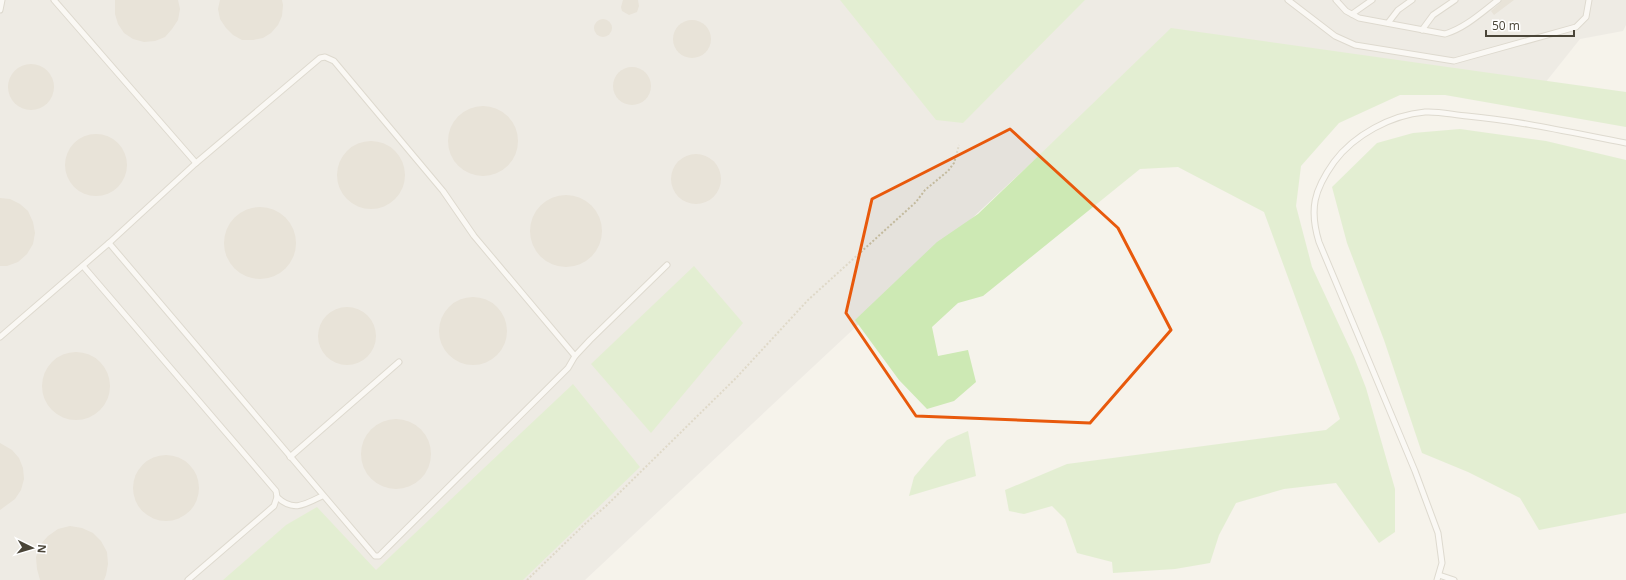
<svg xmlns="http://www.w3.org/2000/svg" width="1626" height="580" font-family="'Open Sans',sans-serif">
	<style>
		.industrial { fill: #e5e2dc }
		.green { fill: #cde9b4 }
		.building { fill: #d7d0c0 }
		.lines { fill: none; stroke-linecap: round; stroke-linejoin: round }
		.lane-casing { stroke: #c1bcad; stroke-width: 7 }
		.path { stroke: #c3ba9e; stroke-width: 2; stroke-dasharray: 2 2; stroke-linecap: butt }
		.lane { stroke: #fff; stroke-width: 5 }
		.marked { fill: none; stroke: #e8590c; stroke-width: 3; stroke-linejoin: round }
	</style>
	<rect width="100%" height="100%" fill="#f5f3eb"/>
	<!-- industrial -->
	<path class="industrial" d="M 0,0 L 1626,0 L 1626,25 L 1623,31 L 1580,39 L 1545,83 L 1165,38 L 585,580 L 0,580 Z"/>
	<!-- green -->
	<g class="green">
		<path d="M 840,0 L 1085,0 L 963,123 L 936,120 Z"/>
		<path d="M 1171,28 L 1626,92 L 1626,127 L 1445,95 L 1400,95 L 1339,123 L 1301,166 L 1296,206 L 1312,267 L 1354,357 L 1366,388 L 1395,489 L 1395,532 L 1379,543 L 1336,483 L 1284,489 L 1236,503 L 1219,535 L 1210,563 L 1175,569 L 1113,573 L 1112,562 L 1077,553 L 1065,519 L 1052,506 L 1024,514 L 1009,511 L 1005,490 L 1067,464 L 1326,430 L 1340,419 L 1264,212 L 1178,167 L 1140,169 L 983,296 L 958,303 L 932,327 L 938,356 L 968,350 L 976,382 L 954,401 L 927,409 L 899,380 L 855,320 L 937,242 L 978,214 Z"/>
		<path d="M 1460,129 L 1546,141 L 1626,160 L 1626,513 L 1539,530 L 1520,498 L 1468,472 L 1422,453 L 1384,340 L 1347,243 L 1332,187 L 1377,143 L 1413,133 Z"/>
		<path d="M 694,266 L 743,323 L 651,433 L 591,364 Z"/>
		<path d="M 573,384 L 640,467 L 523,580 L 223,580 L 286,525 L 317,507 L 376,570 Z"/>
		<path d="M 968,431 L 976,476 L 909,496 L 914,477 L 931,457 L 947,440 Z"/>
	</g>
	<!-- building -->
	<g class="building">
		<path d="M 115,0 L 178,0 L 180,9 L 178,20 L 172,29 L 165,37 L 155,41 L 144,42 L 133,39 L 124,33 L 118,24 L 115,14 Z"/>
		<path d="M 220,0 L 282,0 L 283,5 L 282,16 L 278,25 L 271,33 L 263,38 L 253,40 L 242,40 L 233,35 L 226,28 L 220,19 L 218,9 Z"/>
		<path d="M 623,0 L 638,0 L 639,6 L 637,12 L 629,15 L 622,11 L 621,7 Z"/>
		<path d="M 1502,0 L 1514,0 L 1494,15 L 1491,11 L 1500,3 Z"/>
		<circle cx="603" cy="28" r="9"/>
		<circle cx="692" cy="39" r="19"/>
		<circle cx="31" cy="87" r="23"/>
		<circle cx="632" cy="86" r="19"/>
		<circle cx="483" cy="141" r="35"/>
		<circle cx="96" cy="165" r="31"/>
		<circle cx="371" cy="175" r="34"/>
		<circle cx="696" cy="179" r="25"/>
		<circle cx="566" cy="231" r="36"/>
		<path d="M 0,198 L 10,199 L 20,204 L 28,211 L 33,222 L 35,233 L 33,244 L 27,254 L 18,262 L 7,266 L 0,266 Z"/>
		<circle cx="260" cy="243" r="36"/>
		<circle cx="473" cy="331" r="34"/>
		<circle cx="347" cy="336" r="29"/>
		<circle cx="76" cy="386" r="34"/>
		<circle cx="396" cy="454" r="35"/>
		<path d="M 0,443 L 12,450 L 19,458 L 23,468 L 24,479 L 21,490 L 15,499 L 0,510 Z"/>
		<circle cx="166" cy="488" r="33"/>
		<path d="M 70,526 L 82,528 L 93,533 L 101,541 L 107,552 L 108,564 L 106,575 L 104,580 L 40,580 L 37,569 L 36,557 L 40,545 L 48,536 L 58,529 Z"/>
	</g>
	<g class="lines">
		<!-- lane casing -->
		<g class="lane-casing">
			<g id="lane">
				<path d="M 54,0 L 196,163"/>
				<path d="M 1288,0 L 1335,36 L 1355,45 L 1454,61 L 1576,27 L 1586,17 L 1589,0"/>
				<path d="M 1336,0 L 1346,11 L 1359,18 L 1445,34 C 1465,28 1481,13 1498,0"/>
				<path d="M 0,10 L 2,0"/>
				<path d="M 1352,14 L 1372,0"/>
				<path d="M 1388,23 L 1398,10 L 1412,0"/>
				<path d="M 1422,30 L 1433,15 L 1455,0"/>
				<path d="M 109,243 L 375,556 L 379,556 L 568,368 L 575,356 L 590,340 L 667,265"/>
				<path d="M 83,266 L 276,491 L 277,497 L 274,506 L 188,580"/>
				<path d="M 0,337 L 109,243 L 196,163 L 320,58 L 325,57 L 334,61 L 443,191 L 474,236 L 575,356"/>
				<path d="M 290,457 L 399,362"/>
				<path d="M 277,497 C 293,512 304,505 322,496"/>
				<path d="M 1439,575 L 1454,580"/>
				<path d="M 1437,580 L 1442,563 L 1438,533 L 1415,471 L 1319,242 C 1309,209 1314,190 1334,162 C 1354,135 1391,115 1425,112 C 1438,111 1454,115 1467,116 C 1521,121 1573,133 1626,143"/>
			</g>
		</g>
		<!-- path -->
		<path class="path" d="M 527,580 L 587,522 L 605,507 L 736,378 L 808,300 L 916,202 L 925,190 L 948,171 L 954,163 L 959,145"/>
		<!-- lane -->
		<use href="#lane" class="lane"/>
	</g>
	<!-- marked area -->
	<path d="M0 0H1626V580H0ZM 1010,129 L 1118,228 L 1171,330 L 1090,423 L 916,416 L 846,313 L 872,199 Z" fill="#f5f3eb" fill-opacity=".55" fill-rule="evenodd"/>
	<path class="marked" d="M 1010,129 L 1118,228 L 1171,330 L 1090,423 L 916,416 L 846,313 L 872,199 Z"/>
	<!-- north arrow -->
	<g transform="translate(32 548) rotate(95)" stroke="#ffffff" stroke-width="3" paint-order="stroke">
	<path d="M0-3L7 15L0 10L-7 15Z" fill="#4a4538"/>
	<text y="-6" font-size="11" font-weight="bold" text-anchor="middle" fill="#4a4538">N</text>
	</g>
	<!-- scale -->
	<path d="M1486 30v6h88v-6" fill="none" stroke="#4a4538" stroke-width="2"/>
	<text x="1492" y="30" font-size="12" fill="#4a4538" stroke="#ffffff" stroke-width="3" paint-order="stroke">50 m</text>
</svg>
